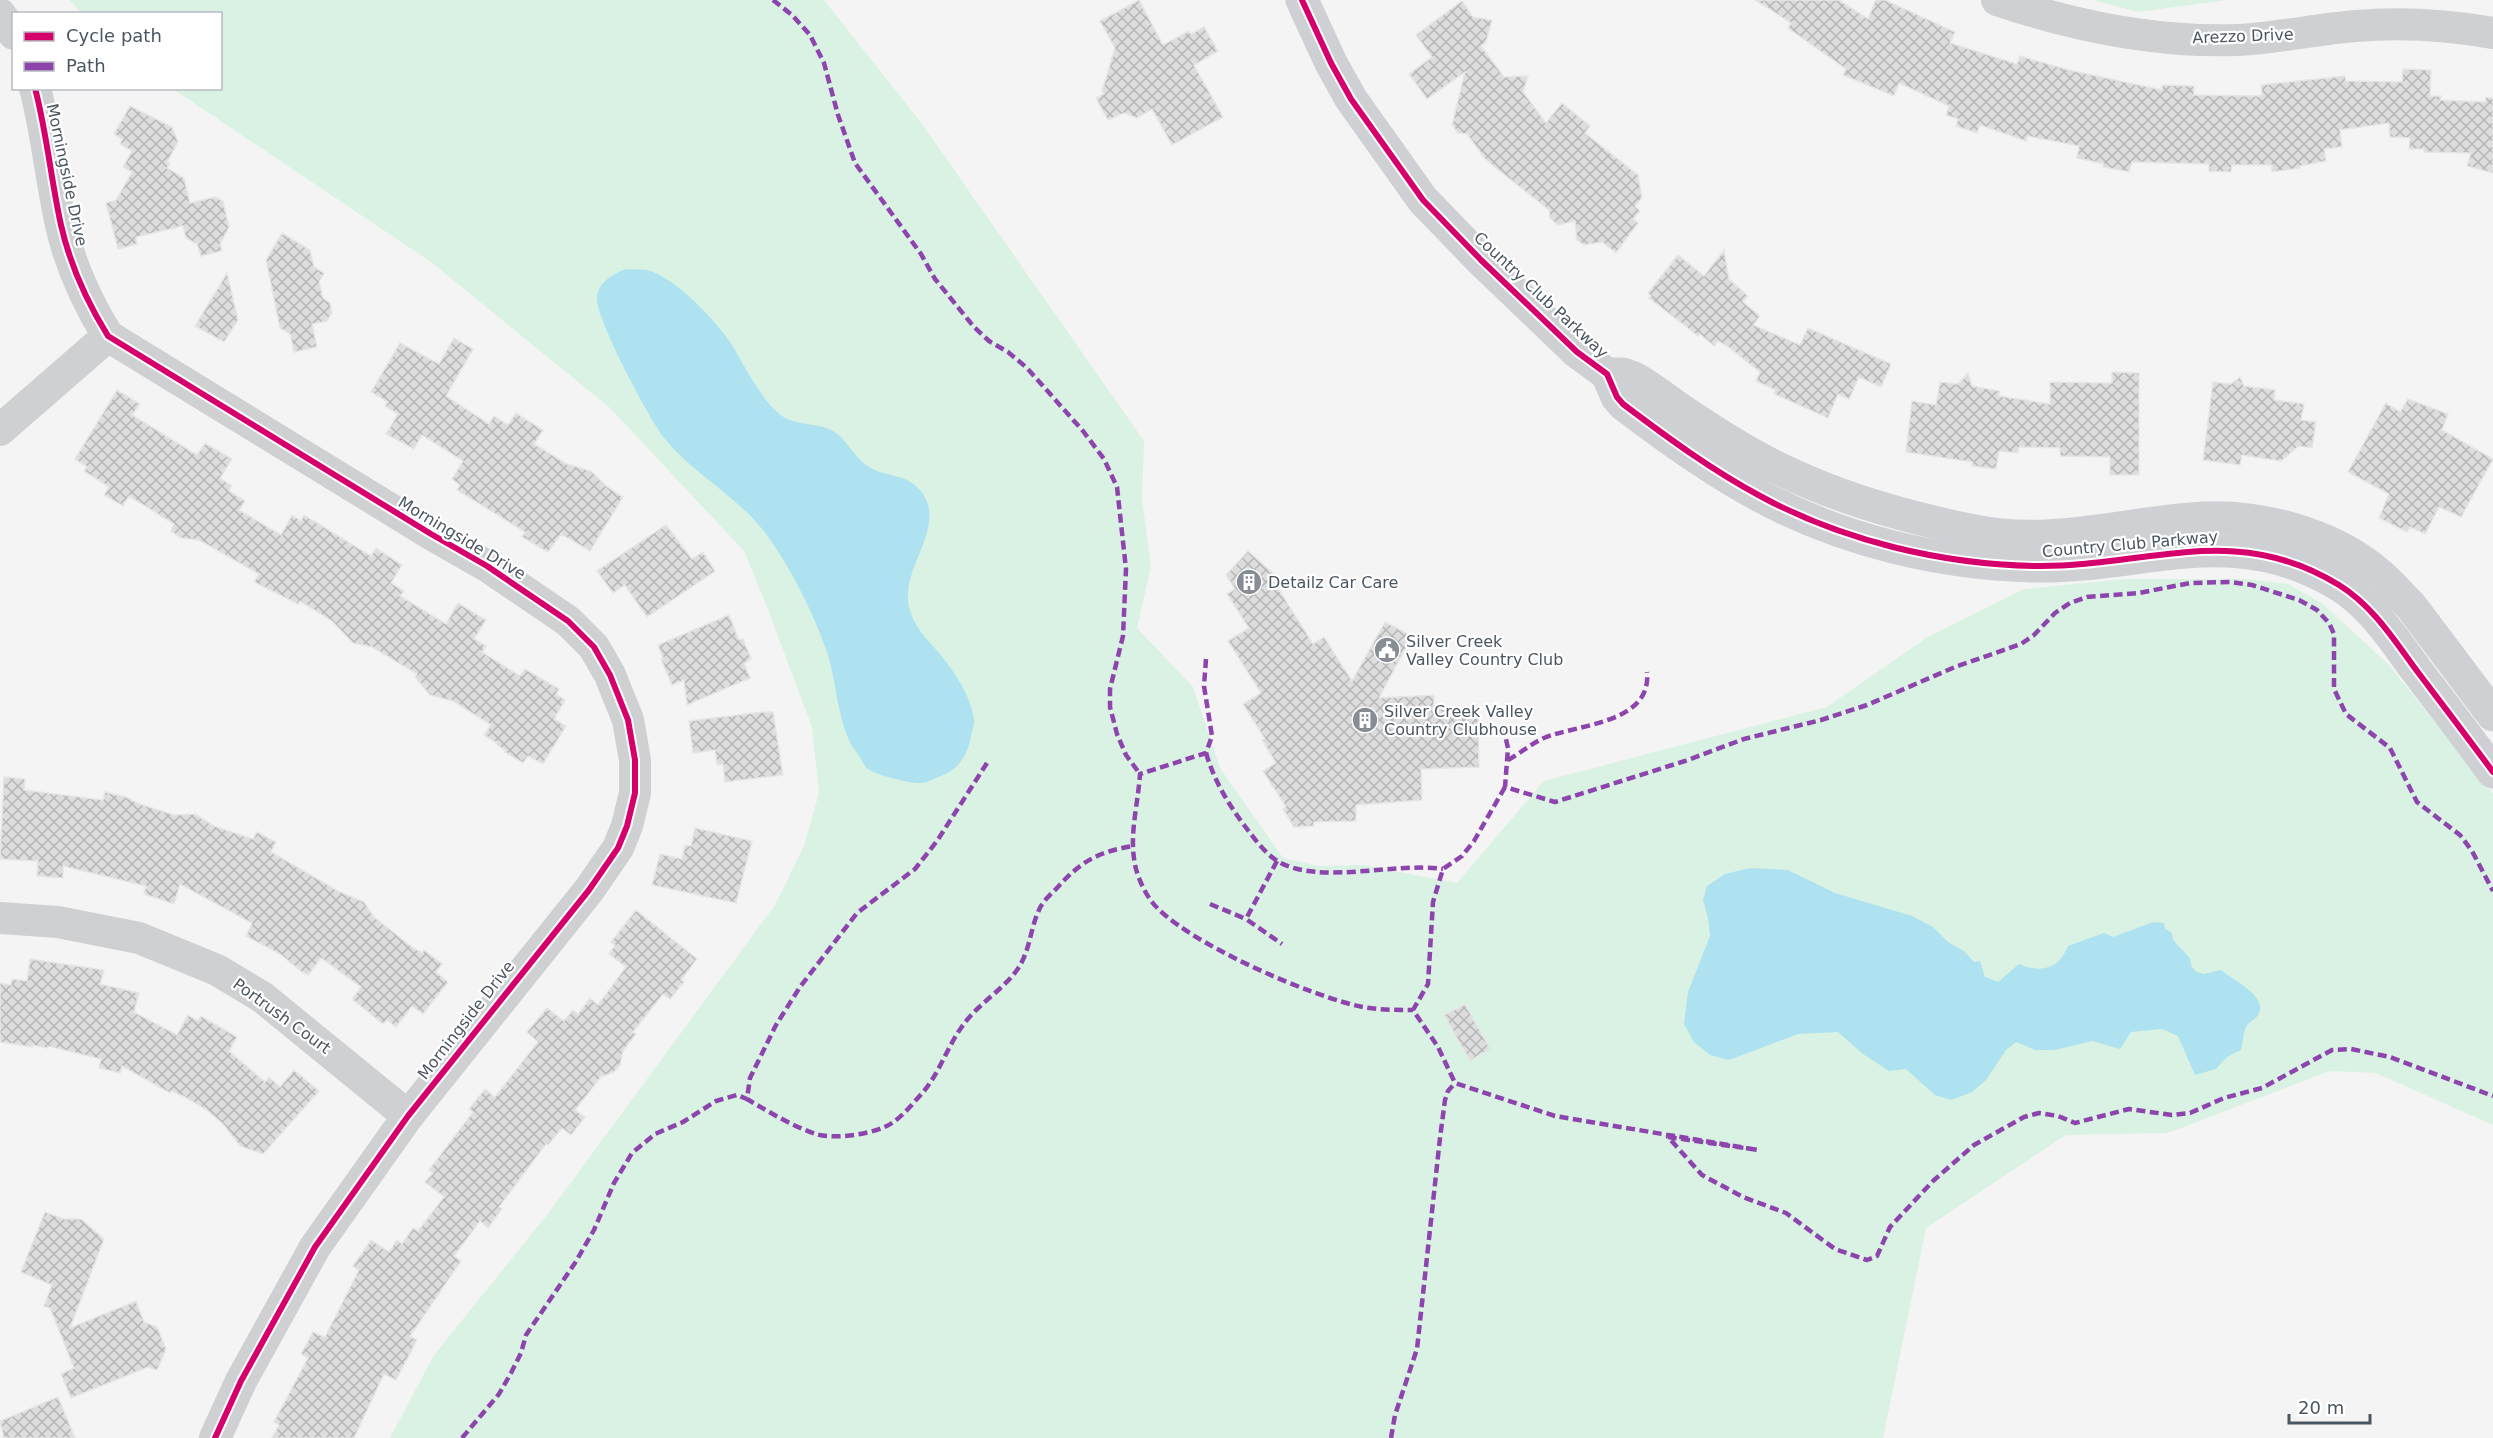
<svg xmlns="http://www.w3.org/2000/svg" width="2493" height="1438" font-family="'DejaVu Sans',sans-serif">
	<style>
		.green { fill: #d9f2e3 }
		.water { fill: #aee2f0 }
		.building { fill: url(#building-cross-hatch); stroke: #e5e6e7; stroke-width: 1.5 }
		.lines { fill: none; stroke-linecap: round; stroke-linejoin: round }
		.street { stroke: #ced0d2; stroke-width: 32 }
		.secondary { stroke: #ced0d4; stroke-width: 33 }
		.quiet { stroke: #8e44ad; stroke-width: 4.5; stroke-dasharray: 9 4.5; stroke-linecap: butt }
		.cycleway-casing { stroke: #fff; stroke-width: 10 }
		.cycleway { stroke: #d6006c; stroke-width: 6 }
		.labels { text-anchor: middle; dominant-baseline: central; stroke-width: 4.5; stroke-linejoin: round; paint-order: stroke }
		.street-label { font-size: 16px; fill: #4a5661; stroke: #fff }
		.poi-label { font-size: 16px; fill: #4a5661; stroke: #fff; text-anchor: start }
	</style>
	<defs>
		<pattern id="building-cross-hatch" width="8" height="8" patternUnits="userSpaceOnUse" patternTransform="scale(1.5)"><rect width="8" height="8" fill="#ddddde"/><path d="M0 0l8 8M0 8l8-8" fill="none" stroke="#b5b6b7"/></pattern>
	</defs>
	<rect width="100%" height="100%" fill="#f4f4f4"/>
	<!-- green -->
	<g class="green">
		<path d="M 70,0 L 824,0 L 922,124 L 1144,441 L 1142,499 L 1151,566 L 1137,628 L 1193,687 L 1220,768 L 1283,858 L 1318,866 L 1363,865 L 1457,883 L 1544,781 L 1827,707 L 1926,638 L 2024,589 L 2124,579 L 2246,579 L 2288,584 L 2323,604 L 2388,664 L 2493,794 L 2493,1125 L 2376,1073 L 2330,1071 L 2168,1133 L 2066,1135 L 1926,1228 L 1883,1438 L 390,1438 L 434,1355 L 547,1215 L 775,905 L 804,846 L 819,793 L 812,727 L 766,604 L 744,551 L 610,408 L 431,262 L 173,89 L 220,88 L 220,14 L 81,13 Z"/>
		<path d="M 2093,0 L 2226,0 L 2138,12 Z"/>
	</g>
	<!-- water -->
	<g class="water">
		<path d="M 626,269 C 632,270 640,269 647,270 C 675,277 714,319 730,342 C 744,364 761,401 782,416 C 796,425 814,423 829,429 C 846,436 853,457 869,467 C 886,478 908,472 923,494 C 946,528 900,569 909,607 C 914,627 926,638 939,653 C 954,671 972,697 974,721 C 974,727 971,735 970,741 C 966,758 957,770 941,776 C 935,778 927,783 921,783 C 912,784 875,775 868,769 C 864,766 862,761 860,757 C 856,751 851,746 849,740 C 837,714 836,679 827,652 C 813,612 791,568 766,534 C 739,497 693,474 665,439 C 650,421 593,314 597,296 C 600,281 613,274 626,269 Z"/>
		<path d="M 1750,868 L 1788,870 L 1835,893 L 1912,916 L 1933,927 L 1948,942 L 1964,951 L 1974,962 L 1980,961 L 1985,977 L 1998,982 L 2019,964 C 2040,973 2059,970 2068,946 L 2104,933 L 2113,937 L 2153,922 L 2164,923 L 2165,929 L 2172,933 L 2173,940 L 2190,958 L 2191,965 L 2195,971 L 2203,974 L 2221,970 C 2231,979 2267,995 2259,1013 C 2257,1019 2249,1021 2246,1027 C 2243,1033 2243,1043 2241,1050 L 2227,1057 L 2216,1069 L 2195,1075 L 2178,1036 L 2162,1029 L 2131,1032 L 2120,1049 L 2092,1041 L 2055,1050 L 2035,1050 L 2016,1042 L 2006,1050 L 1986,1080 L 1972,1092 L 1951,1100 L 1935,1095 L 1906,1069 L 1889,1071 L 1863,1054 L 1838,1032 L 1798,1034 L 1729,1060 L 1710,1055 L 1694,1042 L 1684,1024 L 1688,992 L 1710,936 L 1708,918 L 1703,900 L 1707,886 L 1725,874 Z"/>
	</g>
	<!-- building -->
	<g class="building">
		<path d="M 1139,0 L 1163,45 L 1189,31 L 1191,34 L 1204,27 L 1218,51 L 1194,65 L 1223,117 L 1172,145 L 1152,109 L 1137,118 L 1124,113 L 1108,120 L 1096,98 L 1104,94 L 1102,91 L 1115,48 L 1100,21 Z"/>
		<path d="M 1755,0 L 1839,0 L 1868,19 L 1876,0 L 1885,0 L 1955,32 L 1950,43 L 2017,64 L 2020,56 L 2069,70 L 2162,90 L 2162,85 L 2194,86 L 2194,95 L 2262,96 L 2261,85 L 2345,76 L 2346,81 L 2402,82 L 2403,69 L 2431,70 L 2430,96 L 2441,96 L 2440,100 L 2485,102 L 2486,97 L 2493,98 L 2493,173 L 2467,166 L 2471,153 L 2424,152 L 2424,149 L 2409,149 L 2410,138 L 2390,137 L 2389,123 L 2340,130 L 2342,147 L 2324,149 L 2326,161 L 2300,166 L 2300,168 L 2272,172 L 2272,165 L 2232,165 L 2231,172 L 2209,171 L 2209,164 L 2132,162 L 2129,172 L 2103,167 L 2104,164 L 2077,158 L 2079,146 L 2027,136 L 2026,141 L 1980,125 L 1977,133 L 1956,126 L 1958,119 L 1946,115 L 1949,106 L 1899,83 L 1894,96 L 1843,75 L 1846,69 L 1788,28 L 1791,23 Z"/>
		<path d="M 1462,1 L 1473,17 L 1492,20 L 1486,42 L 1481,46 L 1504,77 L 1528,76 L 1523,92 L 1546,123 L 1562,103 L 1590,126 L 1585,133 L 1638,175 L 1642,198 L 1635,206 L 1640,211 L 1633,219 L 1638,223 L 1616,253 L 1602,242 L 1584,245 L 1577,240 L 1575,221 L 1558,225 L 1550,218 L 1549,210 L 1486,160 L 1467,134 L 1458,133 L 1452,125 L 1465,72 L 1427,99 L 1409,74 L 1432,57 L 1416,35 Z"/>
		<path d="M 130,106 L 172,127 L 178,142 L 167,162 L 170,163 L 167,168 L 184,178 L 190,203 L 215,197 L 223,201 L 229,227 L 220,244 L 222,251 L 201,256 L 197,244 L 186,238 L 183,226 L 136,237 L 137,244 L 118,249 L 106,203 L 116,200 L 132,172 L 123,167 L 132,151 L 120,144 L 122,139 L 114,134 Z"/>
		<path d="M 282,233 L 310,250 L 314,267 L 324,273 L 319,282 L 323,298 L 330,303 L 332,313 L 327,321 L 312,324 L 317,347 L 294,352 L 290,334 L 280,328 L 266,260 Z"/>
		<path d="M 1724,250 L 1729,279 L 1748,296 L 1743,302 L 1760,316 L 1753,325 L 1800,345 L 1808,328 L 1891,364 L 1881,387 L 1859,377 L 1849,399 L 1838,394 L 1828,418 L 1774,394 L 1776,390 L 1756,381 L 1760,372 L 1727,346 L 1718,341 L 1714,346 L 1700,334 L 1698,336 L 1649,298 L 1651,296 L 1648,293 L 1678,255 L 1704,276 Z"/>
		<path d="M 227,273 L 238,320 L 224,342 L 195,326 Z"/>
		<path d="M 454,338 L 473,349 L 446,396 L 489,424 L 494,416 L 508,425 L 516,413 L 543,430 L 534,444 L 567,464 L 591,471 L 606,486 L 623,497 L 590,551 L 561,534 L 548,552 L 522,537 L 525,532 L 457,490 L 460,485 L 452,479 L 463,461 L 422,435 L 414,449 L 386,434 L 398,414 L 385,406 L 388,402 L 371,392 L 400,343 L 439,364 Z"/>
		<path d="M 2112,372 L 2139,373 L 2139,475 L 2110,475 L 2110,457 L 2060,456 L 2060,448 L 2019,447 L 2018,453 L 1999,451 L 1996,469 L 1972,466 L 1973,462 L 1906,452 L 1912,401 L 1936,405 L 1940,382 L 1958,384 L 1968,373 L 1972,386 L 2000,391 L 1999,396 L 2050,404 L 2050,382 L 2112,383 Z"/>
		<path d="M 2240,377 L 2244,386 L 2275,390 L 2274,400 L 2304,404 L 2301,420 L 2316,422 L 2312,448 L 2299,446 L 2281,461 L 2242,455 L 2240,465 L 2203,460 L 2213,382 L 2231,384 Z"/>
		<path d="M 117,390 L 140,404 L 132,415 L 197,455 L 205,443 L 232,459 L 220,478 L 232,486 L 229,491 L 245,501 L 239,510 L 281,535 L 292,515 L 301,521 L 304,515 L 371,556 L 376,548 L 402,565 L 391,583 L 404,591 L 400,596 L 446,624 L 458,603 L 486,620 L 474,639 L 486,646 L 482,652 L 520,676 L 525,669 L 559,689 L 556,694 L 565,700 L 554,719 L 566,726 L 543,764 L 528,756 L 523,763 L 505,752 L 506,751 L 496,744 L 497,743 L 484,735 L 491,725 L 453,701 L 430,695 L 415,677 L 417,674 L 372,647 L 353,643 L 332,621 L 300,601 L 298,604 L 254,582 L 259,574 L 199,540 L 181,538 L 171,531 L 174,524 L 129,496 L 123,506 L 104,495 L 109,487 L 84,471 L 87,467 L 75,459 Z"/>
		<path d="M 2408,399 L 2448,414 L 2442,430 L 2493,459 L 2461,517 L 2439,507 L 2425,534 L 2410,527 L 2407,532 L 2379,518 L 2389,494 L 2348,472 L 2386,403 L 2400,412 Z"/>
		<path d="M 666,525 L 692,559 L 703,552 L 715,571 L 647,617 L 625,585 L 613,593 L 597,571 Z"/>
		<path d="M 1248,551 L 1274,574 L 1271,577 L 1313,644 L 1324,637 L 1352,681 L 1385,622 L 1412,636 L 1379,698 L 1434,695 L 1434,709 L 1478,708 L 1479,767 L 1421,769 L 1422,800 L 1356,805 L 1356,821 L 1314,822 L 1314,826 L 1294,827 L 1283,809 L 1286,807 L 1263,771 L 1276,763 L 1262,740 L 1265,739 L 1243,704 L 1261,693 L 1228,641 L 1249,628 L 1227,594 L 1235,589 L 1226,575 Z"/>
		<path d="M 729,615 L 739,640 L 743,639 L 751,659 L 744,663 L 750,678 L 687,705 L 684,680 L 672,685 L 661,659 L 663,658 L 658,645 Z"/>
		<path d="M 762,712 L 773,712 L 783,775 L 725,782 L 723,764 L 717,765 L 715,750 L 693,753 L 689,721 Z"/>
		<path d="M 4,777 L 25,779 L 24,790 L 103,800 L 105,792 L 126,797 L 137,803 L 174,815 L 195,814 L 214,826 L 253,839 L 257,832 L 276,842 L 271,852 L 338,891 L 364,902 L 374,917 L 412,947 L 422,953 L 424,950 L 442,964 L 436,972 L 448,982 L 423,1014 L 412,1006 L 396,1027 L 387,1020 L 383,1024 L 352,999 L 361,987 L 321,958 L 308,975 L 302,972 L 280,954 L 246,936 L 252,923 L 180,884 L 174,904 L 144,894 L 146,886 L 63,866 L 63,878 L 37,876 L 38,861 L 0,859 Z"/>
		<path d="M 695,828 L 752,841 L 736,903 L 652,885 L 660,854 L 682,859 L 685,845 L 691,846 Z"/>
		<path d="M 636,910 L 697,959 L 681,980 L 684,982 L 670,999 L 663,994 L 633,1032 L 636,1034 L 623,1051 L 620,1065 L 614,1072 L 601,1077 L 575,1110 L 585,1117 L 571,1135 L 562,1128 L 548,1145 L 546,1144 L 499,1207 L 502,1209 L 488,1228 L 480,1221 L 454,1256 L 461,1261 L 410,1336 L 417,1340 L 396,1380 L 384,1374 L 354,1438 L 272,1438 L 279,1425 L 274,1422 L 308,1358 L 301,1354 L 313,1332 L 325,1337 L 359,1270 L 353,1266 L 371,1240 L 389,1252 L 397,1240 L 402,1244 L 413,1228 L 418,1231 L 444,1197 L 425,1182 L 433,1173 L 429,1170 L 473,1112 L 469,1109 L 485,1089 L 495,1097 L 538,1042 L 527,1032 L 547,1008 L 564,1021 L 573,1010 L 578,1014 L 590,998 L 598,1005 L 626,967 L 609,954 L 615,945 L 611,942 Z"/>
		<path d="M 30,959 L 104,970 L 100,984 L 139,993 L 134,1012 L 177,1035 L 188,1015 L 198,1021 L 201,1016 L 237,1037 L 229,1051 L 265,1082 L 269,1077 L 280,1087 L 294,1070 L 319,1091 L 263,1154 L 240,1146 L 223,1124 L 207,1110 L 183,1096 L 171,1091 L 170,1093 L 122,1066 L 120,1073 L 99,1068 L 101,1059 L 48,1046 L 47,1048 L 32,1045 L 32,1047 L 0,1042 L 0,983 L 11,985 L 12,979 L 27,981 Z"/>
		<path d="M 1465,1004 L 1490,1049 L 1470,1061 L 1444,1015 Z"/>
		<path d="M 45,1212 L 64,1219 L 81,1219 L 104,1239 L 70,1328 L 136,1301 L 144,1322 L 157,1327 L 166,1349 L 157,1370 L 148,1367 L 71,1398 L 61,1374 L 74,1368 L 50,1308 L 44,1306 L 52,1285 L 21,1272 Z"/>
		<path d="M 58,1397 L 75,1438 L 4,1438 L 0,1421 Z"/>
	</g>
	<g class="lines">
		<!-- street -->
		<g class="street">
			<path d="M 1997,0 C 2074,26 2156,43 2239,40 C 2278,38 2317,29 2356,26 C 2402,22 2448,25 2493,33"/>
			<path d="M 0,14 L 14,34"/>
			<path d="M 35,88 C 47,134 51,180 61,225 C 70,265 87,302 108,336 L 431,534 L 487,566 L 568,621 L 594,647 L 610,675 L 628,720 L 635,760 L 635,793 L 627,826 L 618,848 L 589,890 L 408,1116 L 315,1247 L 241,1381 L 215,1438"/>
			<path d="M 0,430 L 108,336"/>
			<path d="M 0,918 L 58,922 L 139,938 L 217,970 L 262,997 L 408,1116"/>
		</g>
		<!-- secondary -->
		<g class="secondary">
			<path d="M 1302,0 L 1331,63 L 1351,99 L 1423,200 L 1481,260 L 1577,352 L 1607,374 L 1617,397 L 1623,404 C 1668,438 1713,471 1762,497 C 1844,541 1941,564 2034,566 C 2146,568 2233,520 2339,585 C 2373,606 2394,640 2417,671 C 2442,704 2468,738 2493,772"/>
			<path d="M 1607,374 L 1623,374 L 1634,378 C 1654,389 1671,404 1690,416 C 1720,436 1752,456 1784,471 C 1844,500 1909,518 1974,531 C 2049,546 2117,525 2191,519 C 2254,513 2330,532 2379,574 C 2390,583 2400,595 2411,606 L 2493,715"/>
		</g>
		<!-- quiet -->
		<g class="quiet">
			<path d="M 773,0 L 792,15 L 810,35 L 824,63 L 838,115 L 855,163 L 921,254 L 935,279 L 974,327 L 989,341 L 1008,352 L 1027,368 L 1083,431 L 1104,459 L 1117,487 L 1126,569 L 1123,636 L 1110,689 L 1110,707 L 1117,734 L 1126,755 L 1140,774"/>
			<path d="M 1206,659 L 1204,686 L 1212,736 L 1206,753 L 1140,774 C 1138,806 1128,837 1136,869 C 1139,880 1145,893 1152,902 C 1182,941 1314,998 1363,1007 C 1379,1010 1396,1010 1413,1010"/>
			<path d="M 1503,726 L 1508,748 L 1505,787 L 1555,802 L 1685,761 L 1744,739 L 1821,720 L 1867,705 L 1955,667 L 2021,644 L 2034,635 L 2055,613 L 2070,603 L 2087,597 L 2139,593 L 2190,583 L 2231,582 L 2252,585 L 2299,600 L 2317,610 L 2329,623 L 2334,634 L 2334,689 L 2346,714 L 2390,748 L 2417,802 L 2460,835 L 2472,851 L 2493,891"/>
			<path d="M 1206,753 C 1214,780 1227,802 1244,825 C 1254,838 1265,854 1279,862 C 1320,885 1395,862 1443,869"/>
			<path d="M 1508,760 C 1520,753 1531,744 1544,738 C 1577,724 1652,724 1647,672"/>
			<path d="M 987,763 L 937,841 L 915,869 L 857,913 L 800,987 L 776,1025 L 750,1078 L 747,1099 C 769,1112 792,1126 816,1134 C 835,1140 876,1134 892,1123 C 903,1116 915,1101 924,1091 C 939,1073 947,1048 961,1028 C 977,1004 1002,991 1017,970 C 1030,952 1030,929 1039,910 C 1042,902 1050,895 1056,889 C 1080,862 1097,852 1133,846"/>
			<path d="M 1505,787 L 1474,841 L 1462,856 L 1443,869 L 1433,902 L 1428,984 L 1413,1010 L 1438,1047 L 1455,1083 L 1555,1116 L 1758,1150 L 1668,1137 L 1702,1175 L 1743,1197 L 1786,1213 L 1835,1249 L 1867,1260 L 1877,1256 L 1890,1227 L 1933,1181 L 1974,1145 L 2024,1117 L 2039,1113 L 2058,1116 L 2075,1123 L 2129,1109 L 2172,1115 L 2190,1113 L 2224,1098 L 2262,1088 L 2332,1050 L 2351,1049 L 2390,1057 L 2493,1096"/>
			<path d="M 1277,861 L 1246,919 L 1282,944"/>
			<path d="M 1210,904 L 1246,919"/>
			<path d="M 462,1438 L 499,1394 L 511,1373 L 521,1353 L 526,1335 L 575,1263 L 594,1230 L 614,1183 L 632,1153 L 655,1134 L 683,1122 L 716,1101 L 737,1095 L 747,1099"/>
			<path d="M 1391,1438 L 1395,1415 L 1417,1349 L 1440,1138 L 1445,1100 L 1448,1091 L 1455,1083"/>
		</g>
		<!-- cycleway casing -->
		<g class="cycleway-casing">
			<g id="cycleway">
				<path d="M 1302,0 L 1331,63 L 1351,99 L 1423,200 L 1481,260 L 1577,352 L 1607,374 L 1617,397 L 1623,404 C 1668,438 1713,471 1762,497 C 1844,541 1941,564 2034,566 C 2146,568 2233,520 2339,585 C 2373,606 2394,640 2417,671 C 2442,704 2468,738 2493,772"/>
				<path d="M 35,88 C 47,134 51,180 61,225 C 70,265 87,302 108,336 L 431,534 L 487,566 L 568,621 L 594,647 L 610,675 L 628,720 L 635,760 L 635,793 L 627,826 L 618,848 L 589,890 L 408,1116 L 315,1247 L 241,1381 L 215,1438"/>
			</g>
		</g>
		<!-- cycleway -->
		<use href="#cycleway" class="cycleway"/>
	</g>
	<!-- icons -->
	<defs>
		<g id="building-disc" transform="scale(1.35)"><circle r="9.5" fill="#868d94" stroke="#fff"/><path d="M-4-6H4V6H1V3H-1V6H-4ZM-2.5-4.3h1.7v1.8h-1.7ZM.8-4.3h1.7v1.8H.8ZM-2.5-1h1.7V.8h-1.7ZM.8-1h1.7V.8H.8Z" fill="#fff"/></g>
		<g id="civic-disc" transform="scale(1.35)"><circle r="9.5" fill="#868d94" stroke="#fff"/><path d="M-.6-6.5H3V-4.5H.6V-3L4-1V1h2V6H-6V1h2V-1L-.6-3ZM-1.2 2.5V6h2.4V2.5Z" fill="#fff"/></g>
	</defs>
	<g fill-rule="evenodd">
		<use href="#building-disc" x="1249" y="582"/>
		<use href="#civic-disc" x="1387" y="650"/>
		<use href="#building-disc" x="1365" y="720"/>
	</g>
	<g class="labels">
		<!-- street labels -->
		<g class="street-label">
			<text transform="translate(2243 36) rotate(-2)">Arezzo Drive</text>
			<text transform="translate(67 175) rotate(78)">Morningside Drive</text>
			<text transform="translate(1541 295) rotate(43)">Country Club Parkway</text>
			<text transform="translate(462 538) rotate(31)">Morningside Drive</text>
			<text transform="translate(2130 544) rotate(-5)">Country Club Parkway</text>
			<text transform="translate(282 1016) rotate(36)">Portrush Court</text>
			<text transform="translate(466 1020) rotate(-52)">Morningside Drive</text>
		</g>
		<!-- poi labels -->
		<g class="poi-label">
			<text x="1268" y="582">Detailz Car Care</text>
			<text x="1406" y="641">Silver Creek<tspan x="1406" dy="18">Valley Country Club</tspan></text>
			<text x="1384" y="711">Silver Creek Valley<tspan x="1384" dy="18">Country Clubhouse</tspan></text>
		</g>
	</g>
	<!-- legend -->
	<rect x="12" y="12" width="210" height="78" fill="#ffffff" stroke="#b7bbc0" stroke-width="1.5"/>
	<rect x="24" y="32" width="30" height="9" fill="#d6006c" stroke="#b7bbc0" stroke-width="1.5"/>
	<text x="66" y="42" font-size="18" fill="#4a5661">Cycle path</text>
	<rect x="24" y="62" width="30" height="9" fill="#8e44ad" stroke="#b7bbc0" stroke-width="1.5"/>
	<text x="66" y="72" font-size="18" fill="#4a5661">Path</text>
	<!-- scale -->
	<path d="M2289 1414v9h81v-9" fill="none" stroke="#4a5661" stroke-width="3"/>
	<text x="2298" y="1414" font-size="18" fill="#4a5661" stroke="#ffffff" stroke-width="4.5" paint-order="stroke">20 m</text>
</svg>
